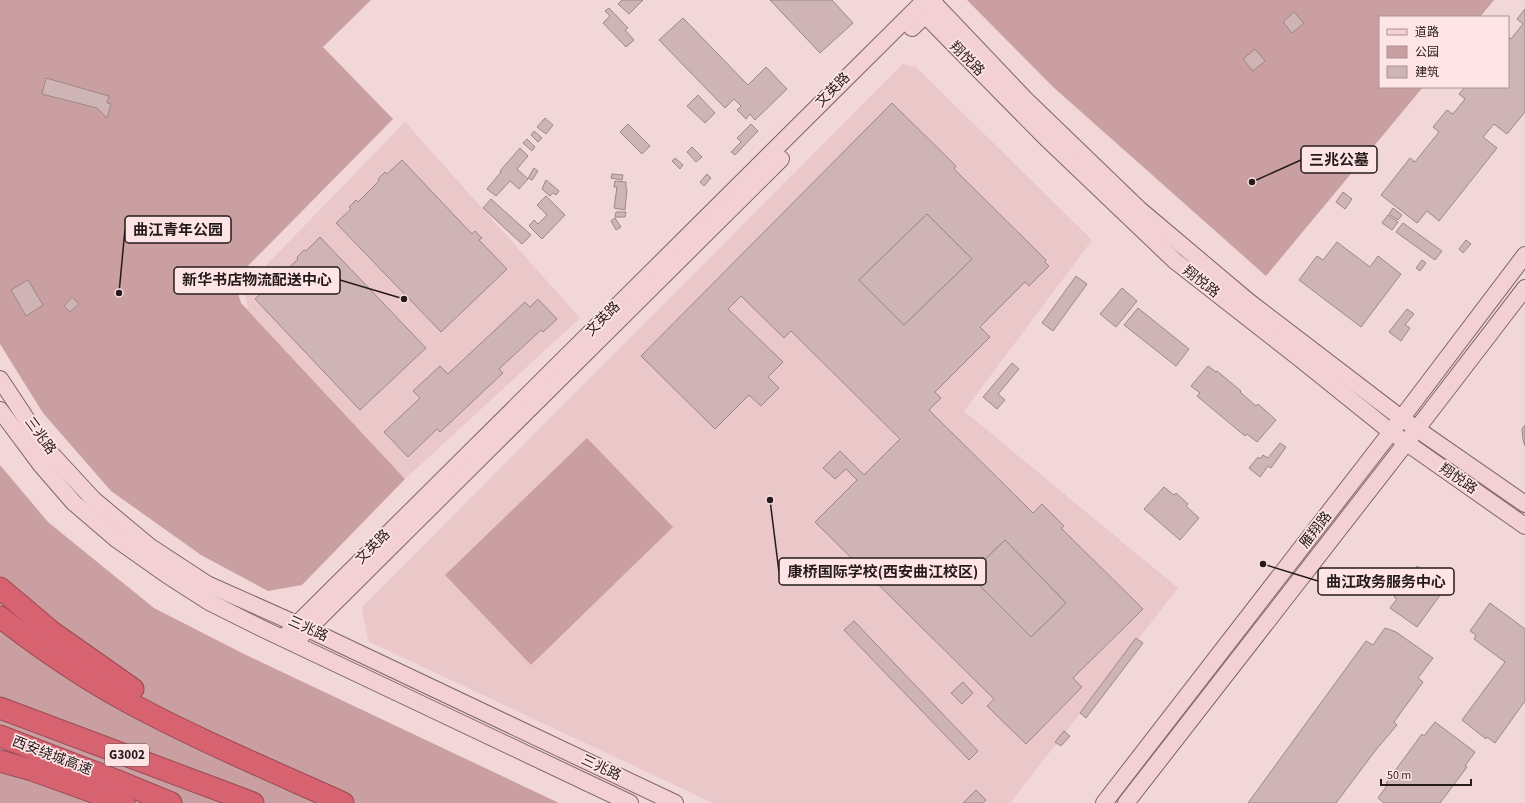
<svg xmlns="http://www.w3.org/2000/svg" width="1525" height="803" font-family="'Source Sans 3','Noto Sans SC',sans-serif">
	<style>
		.built { fill: #eac7c9 }
		.green { fill: #ca9fa1 }
		.building { fill: #ceb4b5; stroke: #9e8687; fill-rule: evenodd }
		.lines { fill: none; stroke-linecap: round; stroke-linejoin: round }
		.secondary-casing { stroke: #7d6667; stroke-width: 18 }
		.highway-casing { stroke: #994a53; stroke-width: 23 }
		.secondary { stroke: #f3d0d4; stroke-width: 16 }
		.highway { stroke: #d76371; stroke-width: 21 }
		.labels { text-anchor: middle; dominant-baseline: central; stroke-width: 3.5; stroke-linejoin: round; paint-order: stroke }
		.shield { fill: #ffe4e5; stroke: #665758; stroke-width: 1 }
		.shield-label { font-size: 13px; font-weight: bold; fill: #251b1c }
		.street-label { font-size: 14px; fill: #251b1c; stroke: #ffe4e5 }
		.leader { fill: none; stroke: #251b1c; stroke-width: 1.5 }
		.callout-dot { fill: #251b1c; stroke: #ffe4e5; stroke-width: 1.5 }
		.callout { fill: #ffe4e5; stroke: #251b1c; stroke-width: 1.5 }
		.callout-label { font-size: 15px; text-anchor: middle; font-weight: bold; fill: #251b1c }
	</style>
	<rect width="100%" height="100%" fill="#f2d7d8"/>
	<!-- built -->
	<g class="built">
		<path d="M 903,64 L 916,67 L 1092,240 L 964,411 L 1178,588 L 1010,803 L 713,803 L 368,641 L 362,607 Z"/>
		<path d="M 405,122 L 580,318 L 405,479 L 248,310 L 244,288 Z"/>
	</g>
	<!-- green -->
	<g class="green">
		<path d="M 0,0 L 371,0 L 323,47 L 393,119 L 240,274 L 235,283 L 241,303 L 405,479 L 302,585 L 268,591 L 201,555 L 111,491 L 43,413 L 0,344 Z"/>
		<path d="M 967,0 L 1494,0 L 1480,17 L 1380,17 L 1380,87 L 1423,87 L 1266,276 L 1052,86 Z"/>
		<path d="M 587,438 L 673,527 L 531,665 L 445,575 Z"/>
		<path d="M 0,465 L 48,522 L 154,608 L 244,654 L 559,803 L 0,803 Z"/>
	</g>
	<!-- building -->
	<g class="building">
		<path d="M 622,0 L 643,0 L 629,14 L 618,4 Z"/>
		<path d="M 770,0 L 832,0 L 853,23 L 820,53 Z"/>
		<path d="M 609,8 L 628,28 L 625,30 L 634,40 L 626,47 L 603,23 L 610,16 L 605,11 Z"/>
		<path d="M 1525,9 L 1525,112 L 1507,134 L 1494,124 L 1483,137 L 1497,148 L 1439,221 L 1427,211 L 1417,223 L 1381,195 L 1410,158 L 1415,162 L 1439,132 L 1433,127 L 1447,110 L 1453,114 L 1465,99 L 1459,94 L 1465,87 L 1508,87 L 1508,36 L 1511,39 L 1523,24 L 1517,19 Z"/>
		<path d="M 1294,12 L 1304,23 L 1292,33 L 1283,22 Z"/>
		<path d="M 683,18 L 748,85 L 766,67 L 787,89 L 755,120 L 750,114 L 746,119 L 737,110 L 741,106 L 734,99 L 725,108 L 659,40 Z"/>
		<path d="M 1255,49 L 1265,61 L 1253,71 L 1243,59 Z"/>
		<path d="M 46,78 L 109,96 L 107,103 L 111,104 L 107,118 L 97,108 L 42,94 Z"/>
		<path d="M 698,95 L 715,113 L 705,123 L 687,106 Z"/>
		<path d="M 892,103 L 956,166 L 954,169 L 1046,260 L 1045,262 L 1049,266 L 1029,286 L 1025,282 L 980,327 L 990,337 L 935,392 L 941,398 L 929,410 L 1033,513 L 1042,504 L 1064,526 L 1061,528 L 1143,609 L 1073,678 L 1082,687 L 1026,744 L 987,706 L 994,699 L 815,522 L 857,480 L 846,469 L 835,479 L 823,468 L 840,451 L 864,475 L 900,439 L 791,331 L 784,338 L 741,296 L 728,309 L 783,362 L 768,377 L 779,388 L 761,406 L 749,395 L 715,429 L 641,356 ZM 927,214 L 972,259 L 904,325 L 859,280 ZM 1005,540 L 1066,603 L 1031,637 L 969,575 Z"/>
		<path d="M 545,118 L 553,125 L 546,134 L 537,127 Z"/>
		<path d="M 628,124 L 650,146 L 642,154 L 620,132 Z"/>
		<path d="M 751,124 L 758,131 L 735,155 L 731,152 L 741,142 L 737,138 Z"/>
		<path d="M 534,131 L 542,138 L 538,142 L 531,135 Z"/>
		<path d="M 527,139 L 535,147 L 532,151 L 523,143 Z"/>
		<path d="M 692,147 L 702,157 L 696,162 L 687,152 Z"/>
		<path d="M 520,148 L 528,156 L 517,169 L 528,179 L 519,189 L 510,181 L 496,196 L 487,189 L 501,172 L 500,171 Z"/>
		<path d="M 675,158 L 683,165 L 680,169 L 672,161 Z"/>
		<path d="M 402,160 L 472,234 L 475,231 L 482,238 L 479,240 L 507,269 L 441,332 L 336,223 L 351,209 L 349,207 L 356,200 L 358,202 L 379,181 L 378,179 L 385,172 L 387,174 Z"/>
		<path d="M 534,168 L 538,171 L 532,180 L 528,178 Z"/>
		<path d="M 612,174 L 623,175 L 622,180 L 611,178 Z"/>
		<path d="M 707,174 L 711,178 L 704,186 L 700,182 Z"/>
		<path d="M 546,180 L 559,191 L 556,195 L 553,193 L 550,196 L 542,189 Z"/>
		<path d="M 615,181 L 626,182 L 626,188 L 627,189 L 625,210 L 614,208 L 617,187 L 614,187 Z"/>
		<path d="M 1343,192 L 1352,199 L 1345,209 L 1336,202 Z"/>
		<path d="M 546,196 L 565,215 L 542,239 L 529,226 L 534,220 L 538,224 L 547,215 L 537,205 Z"/>
		<path d="M 491,199 L 531,235 L 522,244 L 483,208 Z"/>
		<path d="M 1393,208 L 1402,215 L 1398,220 L 1389,214 Z"/>
		<path d="M 616,212 L 626,212 L 625,217 L 615,217 Z"/>
		<path d="M 927,214 L 972,259 L 904,325 L 859,280 Z"/>
		<path d="M 1388,215 L 1398,222 L 1392,230 L 1382,223 Z"/>
		<path d="M 615,218 L 621,227 L 616,230 L 611,221 Z"/>
		<path d="M 1403,223 L 1442,251 L 1435,260 L 1396,232 Z"/>
		<path d="M 320,237 L 426,348 L 360,410 L 255,299 L 269,286 L 268,284 L 275,277 L 277,279 L 298,259 L 297,257 L 304,250 L 306,251 Z"/>
		<path d="M 1466,240 L 1471,244 L 1463,253 L 1459,249 Z"/>
		<path d="M 1337,242 L 1370,267 L 1378,256 L 1401,274 L 1361,327 L 1299,280 L 1317,256 L 1323,260 Z"/>
		<path d="M 1422,260 L 1426,263 L 1420,271 L 1416,268 Z"/>
		<path d="M 1076,276 L 1087,284 L 1053,331 L 1042,323 Z"/>
		<path d="M 28,280 L 43,305 L 26,316 L 11,290 Z"/>
		<path d="M 1122,288 L 1137,301 L 1116,327 L 1100,314 Z"/>
		<path d="M 72,297 L 79,304 L 70,312 L 64,306 Z"/>
		<path d="M 538,299 L 557,319 L 543,332 L 541,330 L 499,369 L 503,373 L 440,432 L 437,429 L 408,457 L 384,432 L 420,398 L 413,391 L 440,366 L 448,374 L 525,302 L 530,307 Z"/>
		<path d="M 1138,308 L 1189,349 L 1176,366 L 1124,325 Z"/>
		<path d="M 1407,309 L 1414,314 L 1405,325 L 1410,328 L 1401,341 L 1389,332 Z"/>
		<path d="M 1012,363 L 1019,369 L 998,394 L 1005,400 L 997,409 L 983,397 Z"/>
		<path d="M 1208,366 L 1216,372 L 1217,371 L 1241,391 L 1240,392 L 1256,406 L 1258,404 L 1276,420 L 1257,442 L 1247,434 L 1245,436 L 1197,396 L 1200,393 L 1191,386 Z"/>
		<path d="M 1525,425 L 1525,446 L 1523,440 L 1522,429 Z"/>
		<path d="M 1280,443 L 1286,447 L 1271,468 L 1268,466 L 1260,477 L 1249,468 L 1258,457 L 1260,459 L 1263,455 L 1268,458 Z"/>
		<path d="M 1164,487 L 1174,495 L 1176,493 L 1188,504 L 1186,506 L 1199,518 L 1180,540 L 1144,509 Z"/>
		<path d="M 1005,540 L 1066,603 L 1031,637 L 969,575 Z"/>
		<path d="M 1417,566 L 1446,587 L 1417,627 L 1390,608 L 1397,599 L 1394,597 Z"/>
		<path d="M 1490,603 L 1525,629 L 1525,701 L 1495,743 L 1487,737 L 1486,739 L 1462,720 L 1505,662 L 1474,639 L 1476,635 L 1470,631 Z"/>
		<path d="M 854,621 L 978,751 L 969,760 L 844,630 Z"/>
		<path d="M 1385,628 L 1396,632 L 1433,658 L 1418,678 L 1423,682 L 1394,722 L 1397,725 L 1375,751 L 1336,803 L 1248,803 L 1366,641 L 1373,645 Z"/>
		<path d="M 1136,638 L 1143,643 L 1086,718 L 1080,713 Z"/>
		<path d="M 963,682 L 973,693 L 962,704 L 951,693 Z"/>
		<path d="M 1435,722 L 1475,752 L 1465,766 L 1467,767 L 1440,803 L 1384,803 L 1378,798 L 1388,784 L 1386,783 L 1422,734 L 1424,736 Z"/>
		<path d="M 1064,731 L 1070,736 L 1061,746 L 1055,742 Z"/>
		<path d="M 976,790 L 986,800 L 983,803 L 963,803 Z"/>
	</g>
	<g class="lines">
		<!-- secondary casing -->
		<g class="secondary-casing">
			<g id="secondary">
				<path d="M 931,0 L 1025,99 L 1139,209 L 1248,301 L 1401,418 L 1525,504"/>
				<path d="M 918,8 L 1045,137 L 1175,261 L 1299,358 L 1391,432 L 1525,526"/>
				<path d="M 912,28 L 936,5"/>
				<path d="M 0,379 L 45,447 L 94,500 L 149,546 L 207,584 L 308,629 L 675,803"/>
				<path d="M 0,410 L 41,465 L 74,503 L 116,539 L 167,575 L 209,602 L 261,628 L 630,803"/>
				<path d="M 283,638 L 925,0"/>
				<path d="M 294,643 L 781,159"/>
				<path d="M 1104,803 L 1391,432 L 1525,255"/>
				<path d="M 1126,803 L 1406,443 L 1525,288"/>
			</g>
		</g>
		<!-- highway casing -->
		<g class="highway-casing">
			<g id="highway">
				<path d="M 0,588 L 52,632 L 133,689"/>
				<path d="M 0,617 C 40,648 82,677 126,701 C 196,739 270,770 343,803"/>
				<path d="M 0,708 L 253,803"/>
				<path d="M 0,736 L 115,780 L 171,803"/>
				<path d="M 0,761 L 32,770 L 124,803"/>
			</g>
		</g>
		<!-- secondary -->
		<use href="#secondary" class="secondary"/>
		<!-- highway -->
		<use href="#highway" class="highway"/>
	</g>
	<g class="labels">
		<!-- shield labels -->
		<rect class="shield" x="105" y="744" width="44" height="22" rx="3"/>
		<g class="shield-label">
			<text x="127" y="755">G3002</text>
		</g>
		<!-- street labels -->
		<g class="street-label">
			<text transform="translate(967 59) rotate(45)">翔悦路</text>
			<text transform="translate(833 90) rotate(-45)">文英路</text>
			<text transform="translate(1201 282) rotate(38)">翔悦路</text>
			<text transform="translate(603 319) rotate(-45)">文英路</text>
			<text transform="translate(40 436) rotate(54)">三兆路</text>
			<text transform="translate(1458 479) rotate(35)">翔悦路</text>
			<text transform="translate(1316 530) rotate(-52)">雁翔路</text>
			<text transform="translate(373 547) rotate(-45)">文英路</text>
			<text transform="translate(308 629) rotate(24)">三兆路</text>
			<text transform="translate(52 756) rotate(21)">西安绕城高速</text>
			<text transform="translate(601 768) rotate(25)">三兆路</text>
		</g>
	</g>
	<!-- callouts -->
	<path class="leader" d="M1252 182L1301 160M119 293L125 229M404 299L340 280M770 500L779 572M1263 564L1318 581"/>
	<g class="callout-dot">
		<circle cx="1252" cy="182" r="4"/>
		<circle cx="119" cy="293" r="4"/>
		<circle cx="404" cy="299" r="4"/>
		<circle cx="770" cy="500" r="4"/>
		<circle cx="1263" cy="564" r="4"/>
	</g>
	<g class="callout">
		<rect x="1301" y="146" width="76" height="27" rx="4"/>
		<rect x="125" y="216" width="106" height="27" rx="4"/>
		<rect x="174" y="267" width="166" height="27" rx="4"/>
		<rect x="779" y="558" width="207" height="27" rx="4"/>
		<rect x="1318" y="568" width="136" height="27" rx="4"/>
	</g>
	<g class="callout-label">
		<text x="1339" y="165">三兆公墓</text>
		<text x="178" y="235">曲江青年公园</text>
		<text x="257" y="285">新华书店物流配送中心</text>
		<text x="883" y="577">康桥国际学校(西安曲江校区)</text>
		<text x="1386" y="587">曲江政务服务中心</text>
	</g>
	<!-- legend -->
	<rect x="1379" y="16" width="130" height="72" fill="#ffe4e5" stroke="#a89495"/>
	<rect x="1387" y="29" width="20" height="6" fill="#f3d0d4" stroke="#a89495"/>
	<text x="1415" y="36" font-size="12" fill="#251b1c">道路</text>
	<rect x="1387" y="46" width="20" height="12" fill="#ca9fa1" stroke="#a89495"/>
	<text x="1415" y="56" font-size="12" fill="#251b1c">公园</text>
	<rect x="1387" y="66" width="20" height="12" fill="#ceb4b5" stroke="#a89495"/>
	<text x="1415" y="76" font-size="12" fill="#251b1c">建筑</text>
	<!-- scale -->
	<path d="M1381 779v6h90v-6" fill="none" stroke="#251b1c" stroke-width="2"/>
	<text x="1387" y="779" font-size="12" fill="#251b1c" stroke="#ffe4e5" stroke-width="3" paint-order="stroke">50 m</text>
</svg>
